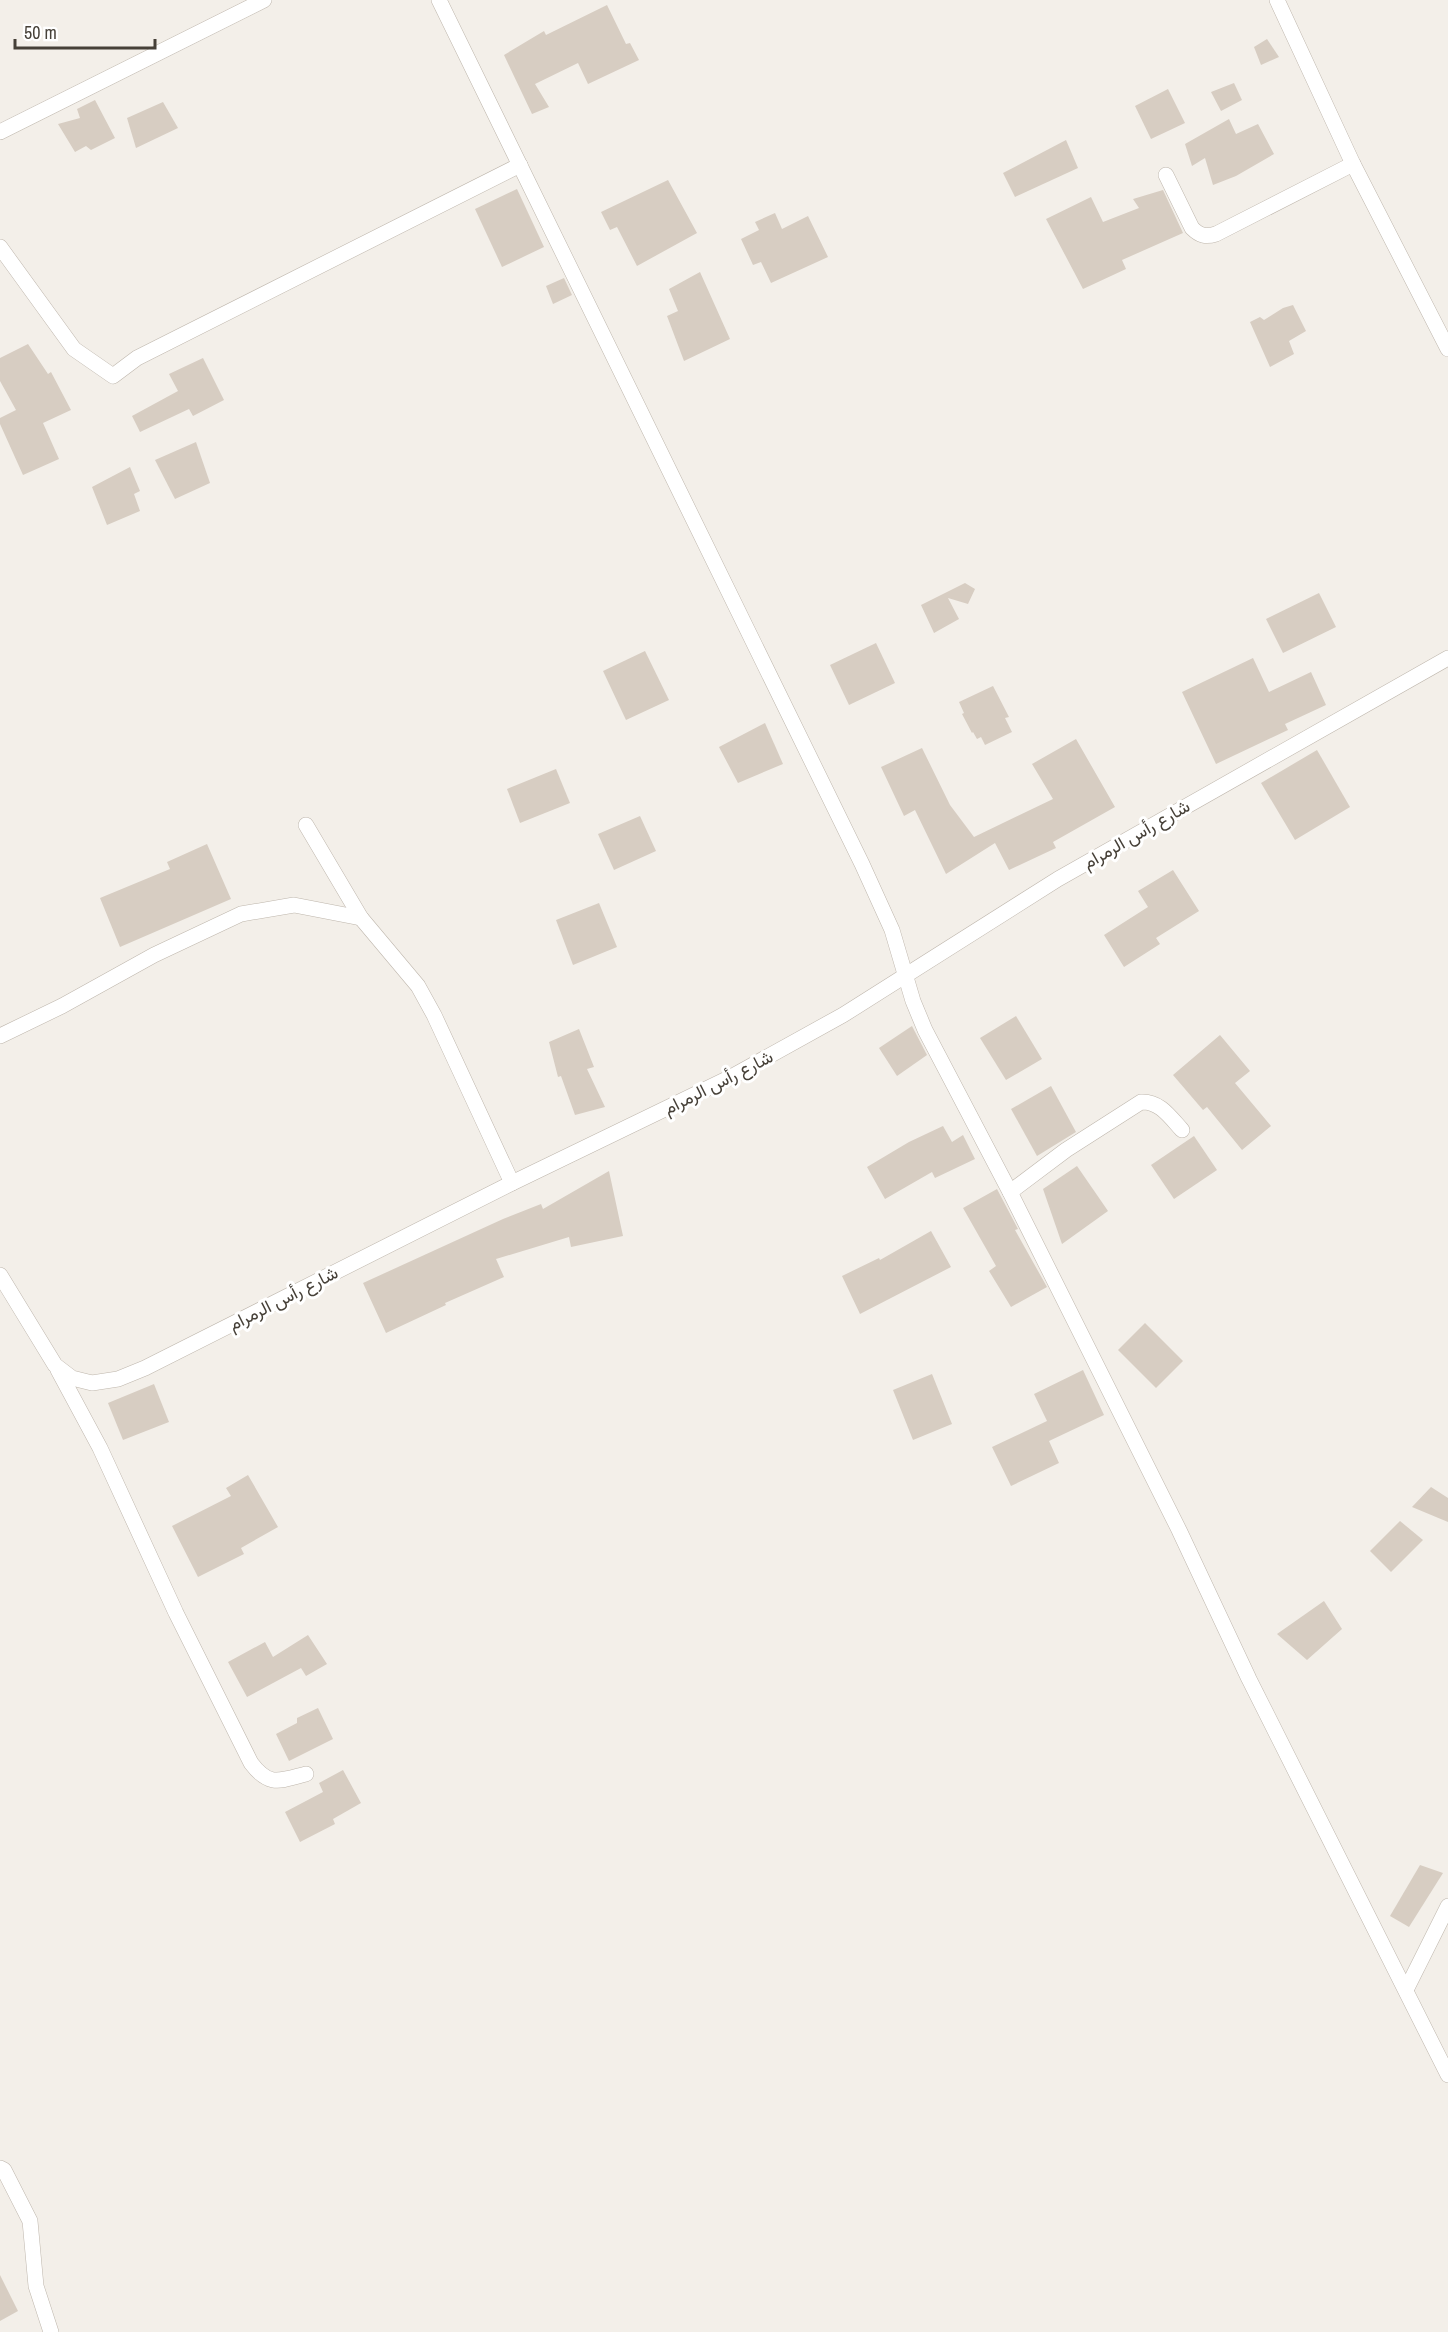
<svg xmlns="http://www.w3.org/2000/svg" width="1448" height="2332" font-family="'Archivo Narrow',Vazirmatn,sans-serif">
	<style>
		.building { fill: #d7cdc2 }
		.lines { fill: none; stroke-linecap: round; stroke-linejoin: round }
		.minor-casing { stroke: #beb6ac; stroke-width: 16 }
		.minor { stroke: #fff; stroke-width: 15 }
		.labels { text-anchor: middle; dominant-baseline: central; stroke-width: 6; stroke-linejoin: round; paint-order: stroke }
		.street-label { font-size: 18px; fill: #464038; stroke: #fff }
	</style>
	<rect width="100%" height="100%" fill="#f3efe9"/>
	<!-- building -->
	<g class="building">
		<path d="M 607,5 L 626,44 L 630,43 L 639,60 L 588,84 L 578,63 L 535,84 L 549,107 L 532,114 L 504,55 L 544,31 L 546,35 Z"/>
		<path d="M 1267,39 L 1279,57 L 1261,65 L 1254,47 Z"/>
		<path d="M 1234,83 L 1242,100 L 1221,111 L 1211,92 Z"/>
		<path d="M 1168,89 L 1185,123 L 1151,139 L 1135,106 Z"/>
		<path d="M 95,100 L 115,138 L 91,150 L 86,146 L 75,152 L 58,124 L 80,118 L 77,109 Z"/>
		<path d="M 163,102 L 178,128 L 136,148 L 127,118 Z"/>
		<path d="M 1229,119 L 1236,134 L 1258,124 L 1274,154 L 1236,176 L 1213,185 L 1205,158 L 1192,166 L 1185,144 Z"/>
		<path d="M 1066,140 L 1078,168 L 1015,197 L 1003,173 Z"/>
		<path d="M 668,180 L 697,233 L 637,266 L 617,227 L 610,230 L 601,212 Z"/>
		<path d="M 517,189 L 544,247 L 502,267 L 475,209 Z"/>
		<path d="M 1163,190 L 1183,233 L 1122,260 L 1126,269 L 1083,289 L 1046,219 L 1091,197 L 1103,222 L 1139,208 L 1133,199 Z"/>
		<path d="M 775,213 L 782,229 L 808,216 L 828,257 L 771,283 L 761,262 L 753,265 L 741,239 L 759,230 L 755,222 Z"/>
		<path d="M 700,272 L 730,339 L 684,361 L 667,316 L 678,311 L 669,289 Z"/>
		<path d="M 564,278 L 572,295 L 553,304 L 546,286 Z"/>
		<path d="M 1293,305 L 1306,331 L 1289,341 L 1294,354 L 1270,367 L 1250,322 L 1260,317 L 1264,320 L 1283,308 Z"/>
		<path d="M 28,344 L 48,374 L 51,372 L 71,410 L 43,423 L 59,459 L 23,475 L 0,424 L 0,418 L 16,410 L 0,381 L 0,358 Z"/>
		<path d="M 203,358 L 224,400 L 193,416 L 189,409 L 140,432 L 132,416 L 178,391 L 169,374 Z"/>
		<path d="M 196,442 L 210,483 L 175,499 L 155,460 Z"/>
		<path d="M 130,467 L 140,491 L 134,494 L 140,511 L 107,525 L 92,487 Z"/>
		<path d="M 965,583 L 975,589 L 968,604 L 948,598 L 959,619 L 934,633 L 921,605 Z"/>
		<path d="M 1319,593 L 1336,627 L 1283,653 L 1266,619 Z"/>
		<path d="M 876,643 L 895,683 L 849,705 L 830,665 Z"/>
		<path d="M 645,651 L 669,700 L 626,720 L 603,671 Z"/>
		<path d="M 1253,658 L 1269,692 L 1311,672 L 1326,705 L 1285,724 L 1288,730 L 1216,764 L 1182,692 Z"/>
		<path d="M 993,686 L 1009,717 L 1005,718 L 1012,732 L 985,745 L 981,737 L 977,739 L 973,732 L 972,733 L 962,714 L 964,713 L 959,702 Z"/>
		<path d="M 765,723 L 783,764 L 738,783 L 719,747 Z"/>
		<path d="M 1076,739 L 1115,807 L 1053,842 L 1056,848 L 1009,870 L 995,843 L 946,874 L 915,810 L 904,816 L 881,767 L 922,748 L 950,805 L 974,837 L 1053,799 L 1032,764 Z"/>
		<path d="M 1317,750 L 1350,807 L 1295,840 L 1261,783 Z"/>
		<path d="M 556,769 L 570,803 L 520,823 L 507,789 Z"/>
		<path d="M 640,816 L 656,851 L 614,870 L 598,834 Z"/>
		<path d="M 207,844 L 231,899 L 120,947 L 100,898 L 170,869 L 167,862 Z"/>
		<path d="M 1173,870 L 1199,911 L 1156,938 L 1160,944 L 1124,967 L 1104,935 L 1148,907 L 1138,891 Z"/>
		<path d="M 599,903 L 617,947 L 573,965 L 556,920 Z"/>
		<path d="M 1016,1016 L 1042,1059 L 1006,1080 L 980,1038 Z"/>
		<path d="M 912,1026 L 927,1055 L 897,1076 L 879,1048 Z"/>
		<path d="M 579,1029 L 594,1067 L 587,1069 L 605,1107 L 575,1115 L 561,1076 L 558,1077 L 549,1042 Z"/>
		<path d="M 1220,1035 L 1250,1071 L 1235,1083 L 1271,1126 L 1242,1150 L 1207,1107 L 1203,1110 L 1173,1075 Z"/>
		<path d="M 1051,1086 L 1076,1132 L 1037,1156 L 1011,1109 Z"/>
		<path d="M 943,1126 L 952,1142 L 963,1135 L 975,1159 L 935,1178 L 932,1172 L 885,1199 L 867,1167 L 909,1142 Z"/>
		<path d="M 1194,1136 L 1217,1170 L 1174,1199 L 1151,1165 Z"/>
		<path d="M 1077,1166 L 1108,1211 L 1062,1244 L 1043,1189 Z"/>
		<path d="M 609,1171 L 623,1236 L 571,1247 L 569,1237 L 496,1259 L 504,1277 L 445,1303 L 446,1305 L 386,1333 L 363,1283 L 503,1219 L 541,1204 L 543,1209 Z"/>
		<path d="M 997,1189 L 1018,1229 L 1015,1230 L 1047,1287 L 1011,1307 L 989,1271 L 996,1266 L 963,1208 Z"/>
		<path d="M 931,1231 L 951,1267 L 860,1314 L 842,1276 L 879,1258 L 880,1260 Z"/>
		<path d="M 1145,1323 L 1183,1361 L 1156,1388 L 1118,1350 Z"/>
		<path d="M 1083,1370 L 1104,1415 L 1049,1441 L 1059,1463 L 1011,1486 L 992,1447 L 1047,1421 L 1034,1394 Z"/>
		<path d="M 932,1374 L 952,1424 L 913,1440 L 893,1390 Z"/>
		<path d="M 154,1384 L 169,1422 L 123,1440 L 108,1403 Z"/>
		<path d="M 248,1475 L 278,1527 L 241,1548 L 244,1554 L 198,1577 L 172,1526 L 231,1496 L 226,1488 Z"/>
		<path d="M 1431,1487 L 1448,1498 L 1448,1522 L 1412,1507 Z"/>
		<path d="M 1400,1521 L 1423,1540 L 1391,1572 L 1370,1551 Z"/>
		<path d="M 1324,1601 L 1342,1629 L 1307,1660 L 1277,1634 Z"/>
		<path d="M 308,1635 L 327,1664 L 306,1676 L 301,1668 L 247,1697 L 228,1662 L 265,1642 L 273,1657 Z"/>
		<path d="M 318,1708 L 333,1739 L 289,1761 L 276,1734 L 297,1723 L 297,1718 Z"/>
		<path d="M 343,1770 L 361,1803 L 333,1819 L 335,1824 L 300,1842 L 285,1812 L 323,1792 L 319,1783 Z"/>
		<path d="M 1420,1865 L 1443,1873 L 1409,1927 L 1390,1916 Z"/>
		<path d="M 0,2275 L 18,2311 L 0,2321 Z"/>
	</g>
	<g class="lines">
		<!-- minor casing -->
		<g class="minor-casing">
			<g id="minor">
				<path d="M 439,0 L 862,864 L 892,930 L 913,1001 L 925,1030 L 1010,1192 L 1179,1530 L 1249,1679 L 1448,2075"/>
				<path d="M 1277,0 L 1353,164 L 1448,349"/>
				<path d="M 0,132 L 264,0"/>
				<path d="M 1166,175 L 1192,228 C 1200,236 1206,237 1216,234 L 1353,164"/>
				<path d="M 0,247 L 74,349 L 113,376 L 137,358 L 520,165"/>
				<path d="M 306,825 L 361,918 L 418,986 L 434,1015 L 512,1183"/>
				<path d="M 0,1036 L 62,1006 L 154,955 L 241,914 L 294,905 L 361,918"/>
				<path d="M 1010,1192 L 1066,1150 L 1141,1102 C 1160,1101 1170,1117 1182,1130"/>
				<path d="M 0,1275 L 55,1365 L 72,1378 L 92,1383 L 118,1379 L 145,1368 L 512,1183 L 731,1077 L 843,1015 L 1058,879 L 1448,658"/>
				<path d="M 58,1370 L 100,1448 L 176,1613 L 251,1763 C 269,1787 279,1781 306,1774"/>
				<path d="M 1406,1990 L 1448,1906"/>
				<path d="M 0,2168 L 4,2170 L 30,2221 L 36,2286 L 51,2332"/>
			</g>
		</g>
		<!-- minor -->
		<use href="#minor" class="minor"/>
	</g>
	<g class="labels">
		<!-- street labels -->
		<g class="street-label">
			<text transform="translate(1136 834) rotate(-30)">شارع رأس الرمرام</text>
			<text transform="translate(718 1082) rotate(-27)">شارع رأس الرمرام</text>
			<text transform="translate(283 1298) rotate(-27)">شارع رأس الرمرام</text>
		</g>
	</g>
	<!-- scale -->
	<path d="M15 39v9h140v-9" fill="none" stroke="#464038" stroke-width="3"/>
	<text x="24" y="39" font-size="18" fill="#464038" stroke="#ffffff" stroke-width="4.5" paint-order="stroke">50 m</text>
</svg>
